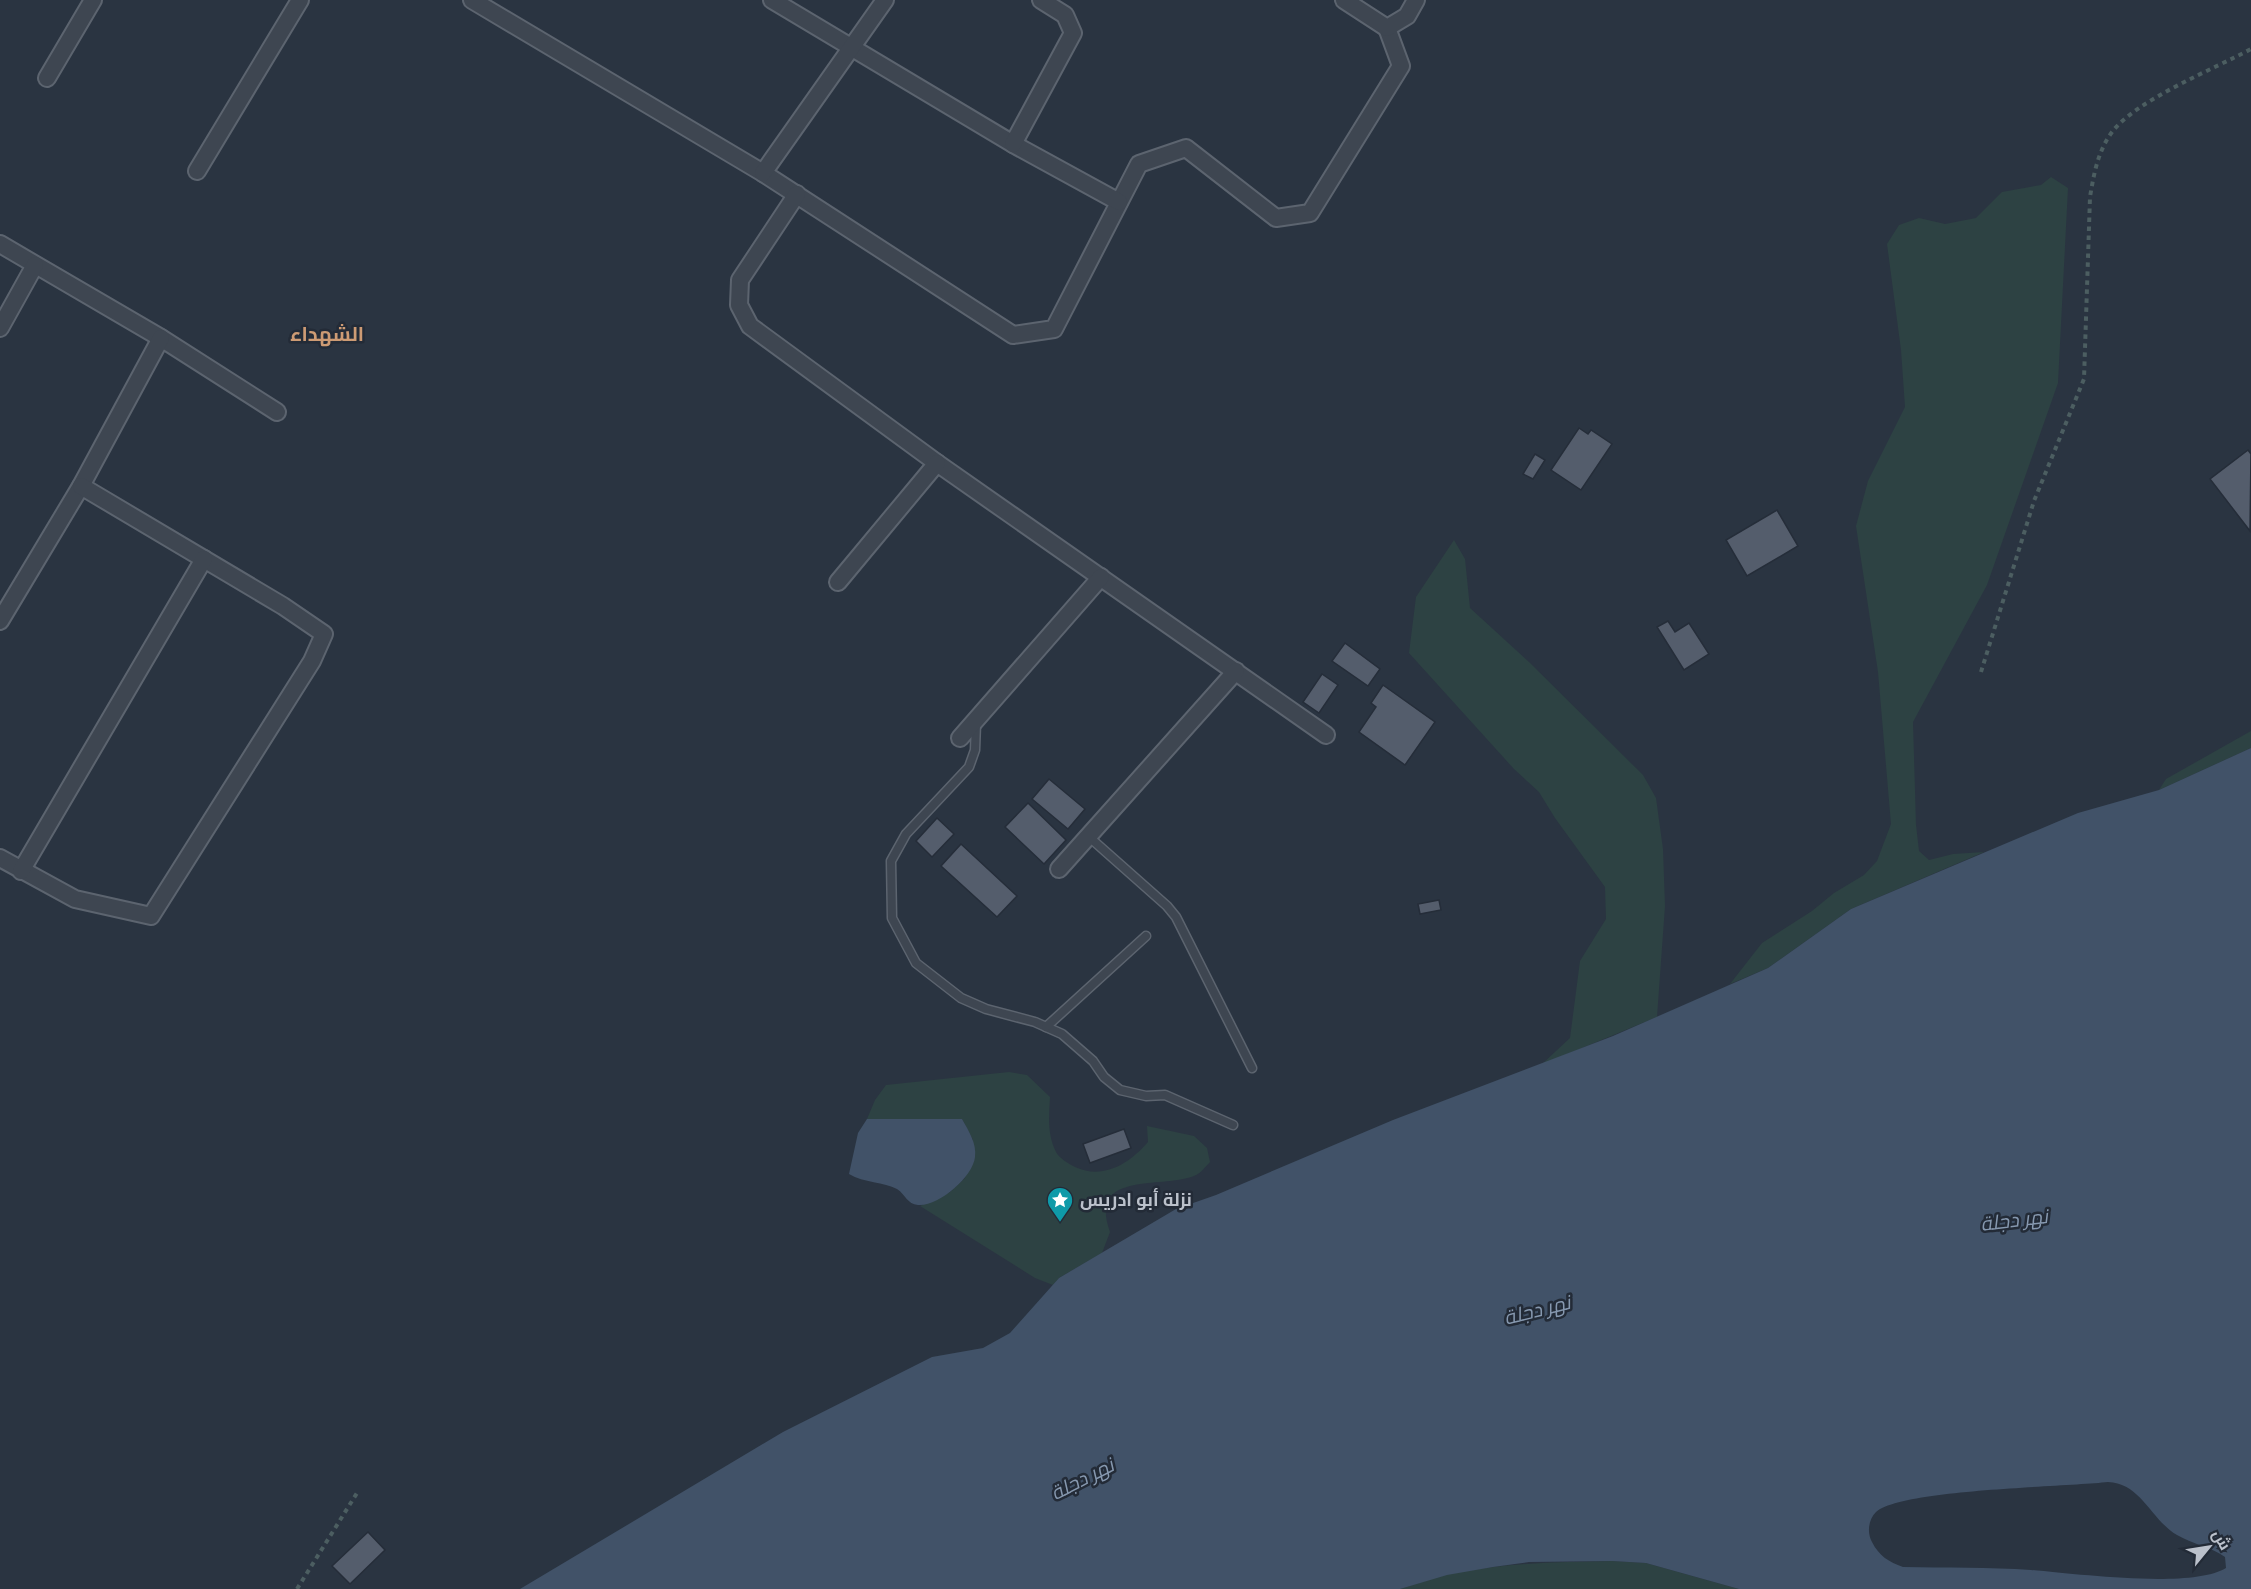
<svg xmlns="http://www.w3.org/2000/svg" width="2251" height="1589" font-family="Figtree,Cairo,sans-serif">
	<style>
		.green { fill: #2d4243 }
		.water { fill: #415268; fill-rule: evenodd }
		.building { fill: #545d6c; stroke: #252d39; stroke-width: 1.5 }
		.lines { fill: none; stroke-linecap: round; stroke-linejoin: round }
		.lane-casing { stroke: #5c646f; stroke-width: 11 }
		.street-casing { stroke: #5c646f; stroke-width: 20 }
		.path { stroke: #4c5e61; stroke-width: 4; stroke-dasharray: 4.5 4.5; stroke-linecap: butt }
		.lane { stroke: #3e4651; stroke-width: 8 }
		.street { stroke: #3e4651; stroke-width: 16 }
		.labels { text-anchor: middle; dominant-baseline: central; stroke-width: 5; stroke-linejoin: round; paint-order: stroke }
		.poi-label { font-size: 18px; font-weight: bold; fill: #bbc1cb; stroke: #232b37; text-anchor: start }
		.neighbourhood-label { font-size: 20px; font-weight: bold; fill: #cd9b74; stroke: #232b37 }
		.water-label { font-size: 20px; font-style: italic; fill: #8698af; stroke: #232b37 }
	</style>
	<rect width="100%" height="100%" fill="#2a3441"/>
	<!-- green -->
	<g class="green">
		<path d="M 2051,177 L 2068,188 L 2058,383 L 1987,585 L 1913,722 L 1916,825 L 1919,851 L 1929,860 L 1953,854 L 1984,852 L 1851,909 L 1768,968 L 1730,984 L 1762,943 L 1812,911 L 1834,893 L 1864,875 L 1877,861 L 1891,824 L 1878,672 L 1856,526 L 1868,481 L 1905,407 L 1901,350 L 1887,244 L 1899,225 L 1919,218 L 1945,224 L 1976,218 L 2002,192 L 2041,185 Z"/>
		<path d="M 1454,540 L 1465,559 L 1470,608 L 1529,662 L 1643,775 L 1656,798 L 1663,849 L 1665,906 L 1657,1017 L 1541,1065 L 1570,1038 L 1580,961 L 1606,919 L 1605,887 L 1555,818 L 1539,792 L 1514,769 L 1409,653 L 1416,597 Z"/>
		<path d="M 2251,731 L 2251,748 L 2159,790 L 2166,779 Z"/>
		<path d="M 1009,1072 L 1027,1075 L 1050,1097 C 1049,1116 1047,1134 1056,1152 C 1059,1158 1069,1164 1075,1167 C 1103,1180 1129,1164 1148,1142 L 1147,1126 L 1194,1136 L 1207,1148 L 1210,1162 C 1206,1166 1201,1173 1196,1175 C 1164,1190 1087,1169 1110,1232 L 1102,1253 L 1059,1278 L 1053,1285 L 1035,1278 L 920,1206 L 950,1192 L 965,1178 L 973,1140 L 962,1119 L 867,1119 L 875,1100 L 886,1085 Z"/>
		<path d="M 1612,1561 L 1646,1563 L 1739,1589 L 1400,1589 C 1416,1584 1432,1578 1449,1574 C 1503,1563 1557,1562 1612,1561 Z"/>
	</g>
	<!-- water -->
	<g class="water">
		<path d="M 2251,748 L 2251,1589 L 1739,1589 L 1646,1563 L 1612,1561 L 1529,1562 L 1493,1567 L 1447,1575 L 1400,1589 L 520,1589 L 783,1432 L 932,1357 L 983,1348 L 1010,1333 L 1059,1278 L 1176,1209 L 1216,1195 L 1393,1120 L 1613,1036 L 1768,968 L 1851,909 L 2078,813 L 2159,790 ZM 2108,1482 C 2141,1483 2151,1520 2177,1535 C 2192,1544 2211,1547 2225,1557 L 2226,1568 C 2192,1589 2078,1574 2031,1570 C 1989,1567 1946,1568 1903,1567 C 1889,1562 1879,1556 1872,1542 C 1867,1533 1868,1520 1876,1512 C 1901,1489 2065,1487 2108,1482 Z"/>
		<path d="M 867,1119 L 962,1119 C 968,1130 977,1143 975,1157 C 973,1177 938,1207 918,1205 C 907,1204 906,1195 897,1189 C 884,1182 864,1183 849,1174 L 858,1133 Z"/>
	</g>
	<!-- building -->
	<g class="building">
		<path d="M 1579,428 L 1588,434 L 1591,430 L 1612,444 L 1581,490 L 1551,470 Z"/>
		<path d="M 2248,450 L 2251,454 L 2250,531 L 2210,479 Z"/>
		<path d="M 1535,454 L 1545,460 L 1533,479 L 1523,474 Z"/>
		<path d="M 1777,510 L 1798,546 L 1747,576 L 1726,540 Z"/>
		<path d="M 1668,621 L 1675,632 L 1689,623 L 1709,654 L 1684,670 L 1657,627 Z"/>
		<path d="M 1345,643 L 1380,669 L 1368,686 L 1332,661 Z"/>
		<path d="M 1322,674 L 1338,685 L 1319,713 L 1303,702 Z"/>
		<path d="M 1383,685 L 1435,722 L 1405,765 L 1359,732 L 1376,707 L 1371,703 Z"/>
		<path d="M 1049,779 L 1085,809 L 1068,829 L 1032,799 Z"/>
		<path d="M 1028,803 L 1066,840 L 1044,864 L 1005,827 Z"/>
		<path d="M 937,818 L 954,834 L 932,857 L 916,841 Z"/>
		<path d="M 961,844 L 1017,896 L 997,917 L 941,866 Z"/>
		<path d="M 1439,900 L 1441,910 L 1420,914 L 1418,904 Z"/>
		<path d="M 1124,1129 L 1131,1148 L 1090,1163 L 1083,1144 Z"/>
		<path d="M 368,1532 L 385,1550 L 350,1584 L 332,1566 Z"/>
	</g>
	<g class="lines">
		<!-- lane casing -->
		<g class="lane-casing">
			<g id="lane">
				<path d="M 976,723 L 975,750 L 969,767 L 906,834 L 891,861 L 892,918 L 916,963 L 961,998 L 986,1009 L 1035,1022 L 1062,1034 L 1093,1061 L 1104,1077 L 1120,1090 L 1146,1096 L 1165,1095 L 1233,1125"/>
				<path d="M 1088,836 L 1167,906 L 1176,917 L 1252,1068"/>
				<path d="M 1046,1027 L 1146,936"/>
			</g>
		</g>
		<!-- street casing -->
		<g class="street-casing">
			<g id="street">
				<path d="M 472,0 L 763,173 L 1013,335 L 1054,329 L 1139,164 L 1186,148 L 1276,218 L 1310,213 L 1401,66 L 1387,28"/>
				<path d="M 772,0 L 1013,144 L 1119,202"/>
				<path d="M 1344,0 L 1387,28 L 1407,16 L 1416,0"/>
				<path d="M 47,78 L 93,0"/>
				<path d="M 1013,144 L 1073,33 L 1065,15 L 1041,0"/>
				<path d="M 197,171 L 300,0"/>
				<path d="M 763,173 L 885,0"/>
				<path d="M 797,194 L 740,280 L 739,305 L 750,326 L 937,463 L 1326,735"/>
				<path d="M 0,244 L 161,338 L 277,412"/>
				<path d="M 0,328 L 35,265"/>
				<path d="M 838,582 L 937,463"/>
				<path d="M 0,621 L 81,486 L 161,338"/>
				<path d="M 960,738 L 1101,577"/>
				<path d="M 0,858 L 75,899 L 151,916 L 312,661 L 324,634 L 283,606 L 81,486"/>
				<path d="M 1059,869 L 1236,671"/>
				<path d="M 21,871 L 204,559"/>
			</g>
		</g>
		<!-- path -->
		<g class="path">
			<path d="M 1981,672 L 2034,501 L 2084,379 L 2090,197 C 2094,173 2098,151 2112,132 C 2136,100 2214,69 2251,49"/>
			<path d="M 297,1589 L 357,1493"/>
		</g>
		<!-- lane -->
		<use href="#lane" class="lane"/>
		<!-- street -->
		<use href="#street" class="street"/>
	</g>
	<!-- icons -->
	<defs>
		<g id="sight-pin" transform="scale(1.35)"><path d="M0 17L-7.5 6A9.5 9.5 0 1 1 7.5 6Z" fill="#0f9aa8" stroke="#232b37"/><path d="M0-6L1.8-2.2L6-1.7L2.9 1.2L3.7 5.4L0 3.3L-3.7 5.4L-2.9 1.2L-6-1.7L-1.8-2.2Z" fill="#fff"/></g>
	</defs>
	<g fill-rule="evenodd">
		<use href="#sight-pin" x="1060" y="1200"/>
	</g>
	<g class="labels">
		<!-- poi labels -->
		<g class="poi-label">
			<text x="1080" y="1200">نزلة أبو ادريس</text>
		</g>
		<!-- neighbourhood labels -->
		<g class="neighbourhood-label">
			<text x="327" y="334">الشهداء</text>
		</g>
		<!-- water labels -->
		<g class="water-label">
			<text transform="translate(2014 1220) rotate(-7)">نهر دجلة</text>
			<text transform="translate(1537 1310) rotate(-14)">نهر دجلة</text>
			<text transform="translate(1082 1479) rotate(-27)">نهر دجلة</text>
		</g>
	</g>
	<!-- north arrow -->
	<g transform="translate(2209 1547) rotate(60)" stroke="#232b37" stroke-width="4.5" paint-order="stroke">
	<path d="M0-4.5L10 22L0 15L-10 22Z" fill="#bbc1cb"/>
	<text y="-9" font-size="16" font-weight="bold" text-anchor="middle" fill="#bbc1cb">ش</text>
	</g>
</svg>
